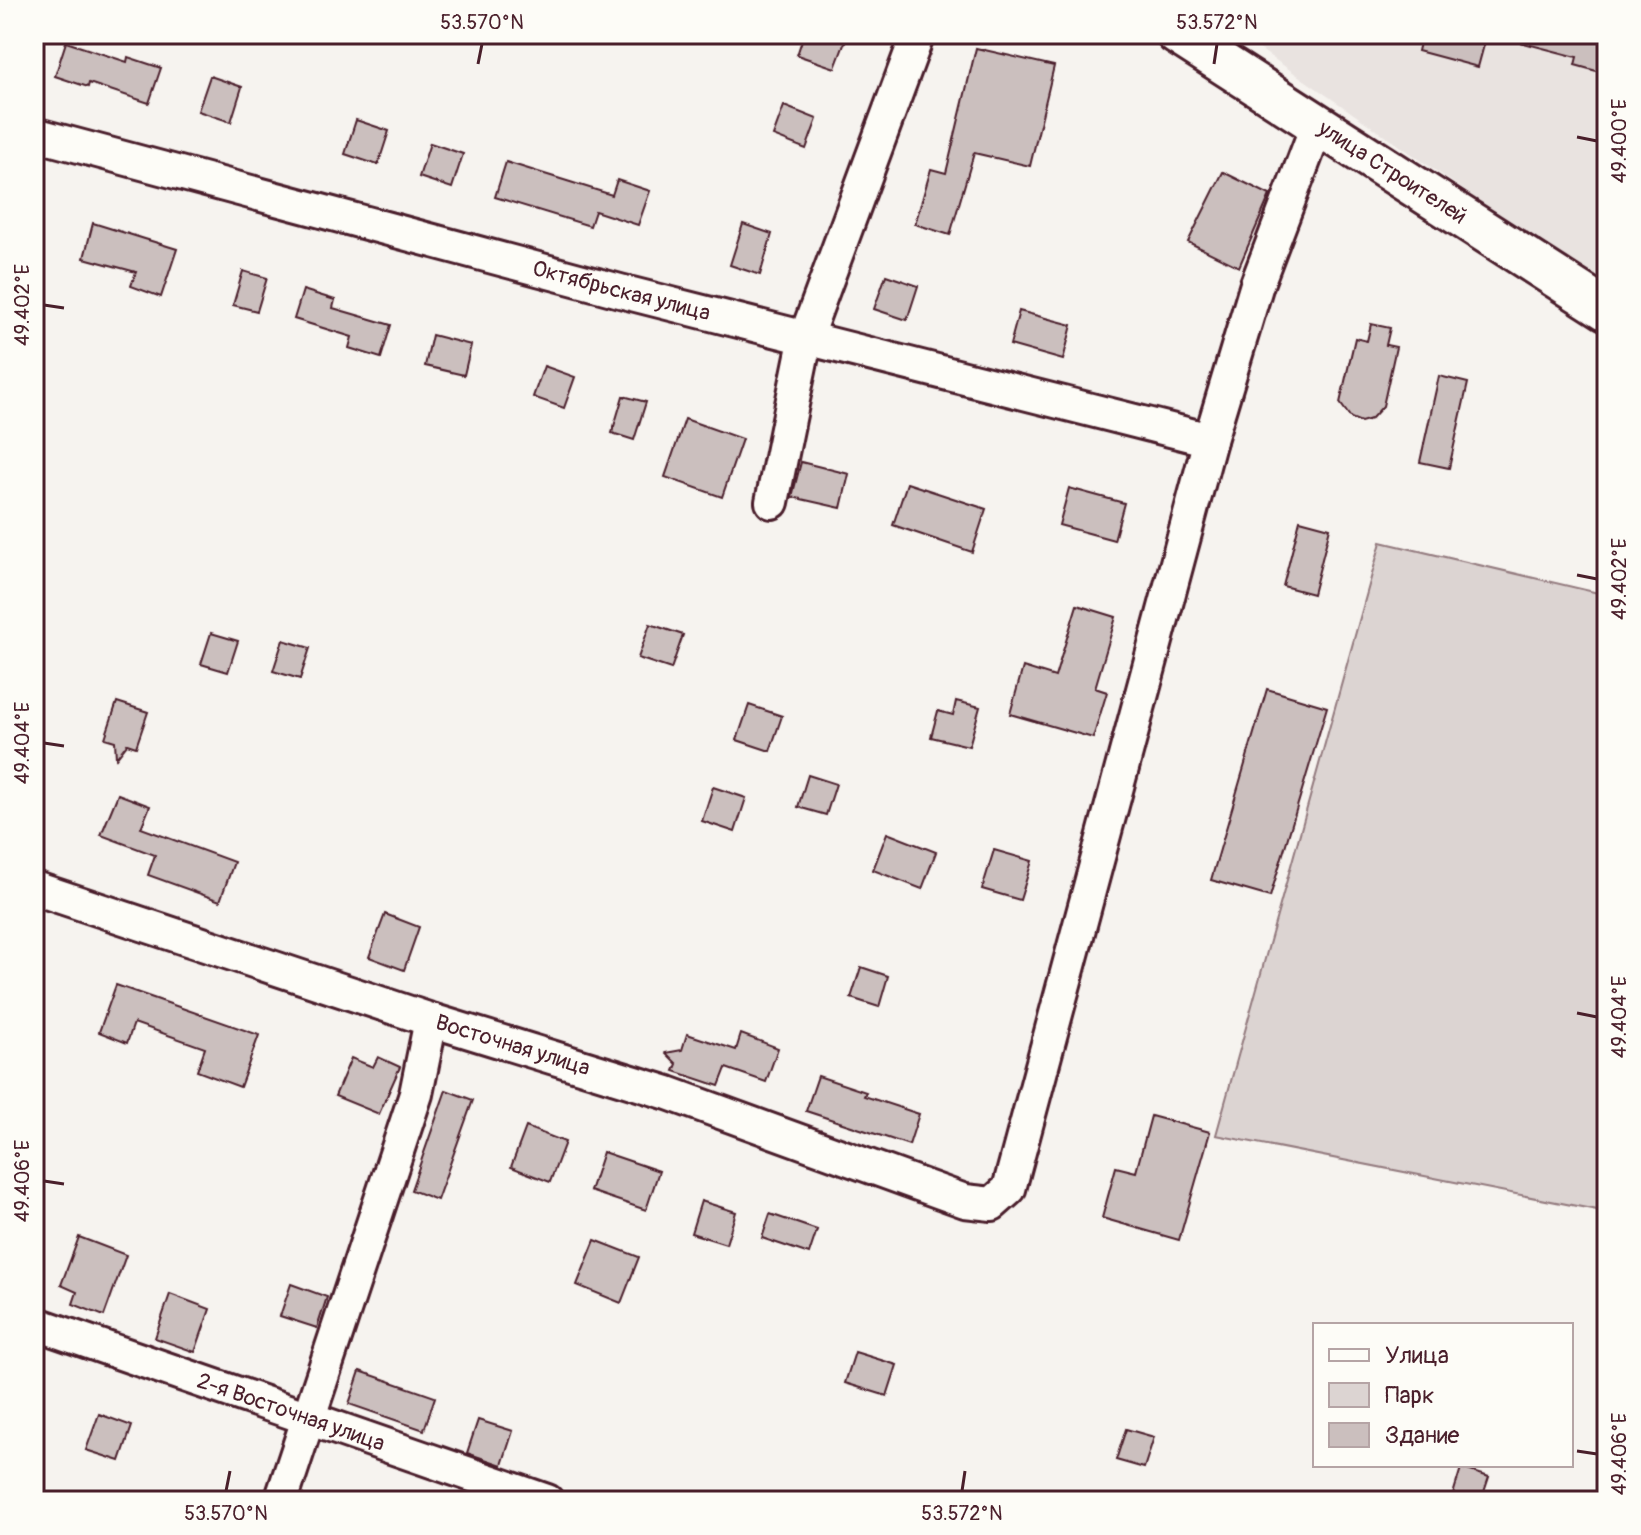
<svg xmlns="http://www.w3.org/2000/svg" width="1641" height="1535" font-family="Pangolin,sans-serif">
	<style>
		.built { fill: #e9e3e0 }
		.green { fill: #dcd4d2; stroke: #937a7e; stroke-width: 2 }
		.building { fill: #cbbfbe; stroke: #4a1f2b; stroke-width: 2 }
		.lines { fill: none; stroke-linecap: round; stroke-linejoin: round }
		.minor-casing { stroke: #4a1f2b; stroke-width: 38 }
		.major-casing { stroke: #4a1f2b; stroke-width: 46 }
		.minor { stroke: #fdfcf7; stroke-width: 32 }
		.major { stroke: #fdfcf7; stroke-width: 40 }
		.ticks { fill: none; stroke: #4a1f2b; stroke-width: 3 }
		.labels { text-anchor: middle; dominant-baseline: central; stroke-width: 8; stroke-linejoin: round; paint-order: stroke }
		.street-label { font-size: 22px; fill: #4a1f2b; stroke: #fdfcf7 }
		.neatline { fill: none; stroke: #4a1f2b; stroke-width: 3 }
		.ticks-label { font-size: 20px; text-anchor: middle; fill: #4a1f2b }
	</style>
	<rect width="100%" height="100%" fill="#f6f3ef"/>
	<filter id="ink" filterUnits="userSpaceOnUse"><feTurbulence type="fractalNoise" baseFrequency=".0125" numOctaves="2"/><feDisplacementMap in="SourceGraphic" scale="16" xChannelSelector="R" yChannelSelector="G"/><feConvolveMatrix kernelMatrix="1 2 1 2 8 2 1 2 1" color-interpolation-filters="sRGB"/></filter>
	<g filter="url(#ink)">
		<!-- built -->
		<path class="built" d="M 1238,34 L 1607,34 L 1607,289 Z"/>
		<!-- green -->
		<path class="green" d="M 1381,542 L 1607,595 L 1607,1212 L 1216,1135 Z"/>
		<!-- building -->
		<g class="building">
			<path d="M 804,34 L 848,34 L 835,68 L 797,55 Z"/>
			<path d="M 1422,34 L 1487,34 L 1478,67 L 1418,51 Z"/>
			<path d="M 1513,34 L 1607,34 L 1607,74 L 1575,65 L 1577,57 L 1512,40 Z"/>
			<path d="M 66,42 L 127,62 L 128,57 L 161,68 L 149,103 L 89,83 L 88,87 L 55,76 Z"/>
			<path d="M 976,48 L 1054,66 L 1030,166 L 974,153 L 950,235 L 915,224 L 931,169 L 946,173 Z"/>
			<path d="M 210,76 L 242,87 L 231,122 L 198,111 Z"/>
			<path d="M 784,106 L 817,119 L 806,149 L 773,136 Z"/>
			<path d="M 356,120 L 389,131 L 378,165 L 345,154 Z"/>
			<path d="M 430,143 L 463,154 L 452,188 L 419,177 Z"/>
			<path d="M 506,162 L 612,195 L 617,180 L 650,191 L 638,225 L 595,211 L 590,226 L 495,197 Z"/>
			<path d="M 1223,172 L 1270,195 L 1239,267 L 1188,242 Z"/>
			<path d="M 93,223 L 177,249 L 161,297 L 131,286 L 136,272 L 84,258 Z"/>
			<path d="M 743,224 L 772,234 L 760,275 L 730,265 Z"/>
			<path d="M 243,271 L 267,278 L 257,311 L 233,305 Z"/>
			<path d="M 886,275 L 918,286 L 907,320 L 874,309 Z"/>
			<path d="M 303,290 L 335,300 L 333,308 L 391,325 L 381,358 L 349,348 L 352,337 L 294,319 Z"/>
			<path d="M 1019,311 L 1072,325 L 1063,360 L 1010,345 Z"/>
			<path d="M 1371,324 L 1390,328 L 1386,345 L 1396,347 L 1383,406 L 1371,419 L 1361,422 L 1351,418 L 1340,403 L 1355,338 L 1367,341 Z"/>
			<path d="M 432,335 L 471,345 L 464,375 L 425,366 Z"/>
			<path d="M 544,366 L 575,377 L 564,408 L 533,397 Z"/>
			<path d="M 1439,376 L 1468,383 L 1449,468 L 1420,462 Z"/>
			<path d="M 623,396 L 646,402 L 634,440 L 612,433 Z"/>
			<path d="M 685,419 L 742,439 L 722,497 L 665,477 Z"/>
			<path d="M 801,462 L 849,474 L 841,508 L 792,497 Z"/>
			<path d="M 907,483 L 986,509 L 972,552 L 893,525 Z"/>
			<path d="M 1069,488 L 1124,503 L 1114,540 L 1059,525 Z"/>
			<path d="M 1300,520 L 1330,528 L 1313,594 L 1283,586 Z"/>
			<path d="M 1077,605 L 1116,617 L 1095,688 L 1107,692 L 1093,738 L 1010,714 L 1023,667 L 1055,677 Z"/>
			<path d="M 650,624 L 683,635 L 671,669 L 638,658 Z"/>
			<path d="M 211,633 L 238,641 L 228,672 L 201,664 Z"/>
			<path d="M 283,640 L 310,648 L 300,679 L 273,671 Z"/>
			<path d="M 1267,689 L 1327,707 L 1270,897 L 1211,880 Z"/>
			<path d="M 956,701 L 980,707 L 969,746 L 931,737 L 938,711 L 953,715 Z"/>
			<path d="M 117,702 L 148,712 L 136,747 L 127,744 L 116,758 L 115,741 L 105,738 Z"/>
			<path d="M 749,705 L 782,716 L 770,751 L 737,740 Z"/>
			<path d="M 808,775 L 836,784 L 826,815 L 798,807 Z"/>
			<path d="M 713,787 L 746,798 L 735,832 L 702,821 Z"/>
			<path d="M 118,794 L 150,806 L 141,828 L 234,862 L 220,901 L 148,875 L 155,855 L 101,835 Z"/>
			<path d="M 887,833 L 936,852 L 922,889 L 873,870 Z"/>
			<path d="M 994,850 L 1032,861 L 1020,900 L 982,889 Z"/>
			<path d="M 385,914 L 419,927 L 404,970 L 369,957 Z"/>
			<path d="M 861,967 L 888,976 L 879,1007 L 851,998 Z"/>
			<path d="M 116,985 L 259,1035 L 240,1087 L 197,1071 L 205,1048 L 134,1023 L 127,1043 L 99,1032 Z"/>
			<path d="M 687,1034 L 736,1050 L 741,1034 L 778,1048 L 766,1082 L 726,1068 L 719,1086 L 674,1071 L 677,1064 L 666,1053 L 682,1050 Z"/>
			<path d="M 378,1057 L 400,1067 L 379,1114 L 335,1096 L 351,1058 L 373,1067 Z"/>
			<path d="M 818,1076 L 866,1092 L 864,1096 L 919,1114 L 909,1145 L 806,1111 Z"/>
			<path d="M 446,1090 L 473,1100 L 437,1200 L 411,1190 Z"/>
			<path d="M 1151,1116 L 1210,1132 L 1179,1240 L 1102,1218 L 1116,1167 L 1136,1172 Z"/>
			<path d="M 526,1127 L 565,1142 L 550,1182 L 511,1167 Z"/>
			<path d="M 603,1152 L 659,1171 L 646,1210 L 590,1191 Z"/>
			<path d="M 701,1201 L 736,1212 L 726,1244 L 691,1233 Z"/>
			<path d="M 770,1214 L 817,1230 L 809,1254 L 762,1238 Z"/>
			<path d="M 79,1237 L 126,1255 L 104,1316 L 73,1304 L 77,1292 L 61,1285 Z"/>
			<path d="M 595,1240 L 639,1257 L 621,1303 L 577,1285 Z"/>
			<path d="M 291,1284 L 327,1297 L 317,1328 L 280,1316 Z"/>
			<path d="M 170,1294 L 210,1309 L 195,1352 L 155,1338 Z"/>
			<path d="M 855,1352 L 897,1365 L 887,1396 L 845,1383 Z"/>
			<path d="M 360,1371 L 435,1397 L 424,1430 L 349,1404 Z"/>
			<path d="M 99,1414 L 132,1426 L 120,1461 L 86,1450 Z"/>
			<path d="M 478,1420 L 513,1431 L 502,1465 L 467,1453 Z"/>
			<path d="M 1126,1429 L 1154,1437 L 1144,1468 L 1116,1460 Z"/>
			<path d="M 1461,1468 L 1489,1477 L 1481,1501 L 1451,1501 Z"/>
		</g>
		<g class="lines">
			<!-- minor casing -->
			<g class="minor-casing">
				<g id="minor">
					<path id="s1" d="M 34,134 L 620,291 L 1210,440"/>
					<path d="M 772,502 L 806,336 L 918,34"/>
					<path id="s2" d="M 34,888 L 431,1020 L 668,1093 L 965,1201 L 992,1204 L 1009,1189 L 1210,440 L 1257,284 L 1317,126"/>
					<path id="s3" d="M 34,1323 L 547,1501"/>
					<path d="M 281,1501 L 416,1094 L 431,1020"/>
				</g>
			</g>
			<!-- major casing -->
			<g class="major-casing">
				<g id="major">
					<path id="s4" d="M 1177,34 L 1607,310"/>
				</g>
			</g>
			<!-- minor -->
			<use href="#minor" class="minor"/>
			<!-- major -->
			<use href="#major" class="major"/>
		</g>
	</g>
	<!-- ticks -->
	<path class="ticks" d="M 478,64 L 482,44M 1214,64 L 1217,44M 1577,137 L 1597,141M 44,305 L 64,308M 1577,575 L 1597,579M 44,743 L 64,746M 1577,1013 L 1597,1017M 44,1181 L 64,1184M 1577,1451 L 1597,1454M 226,1491 L 230,1471M 962,1491 L 965,1471"/>
	<g class="labels">
		<!-- street labels -->
		<g class="street-label">
			<text stroke="none"><textPath href="#s4" startOffset="256">улица Строителей</textPath></text>
			<text stroke="none"><textPath href="#s1" startOffset="608">Октябрьская улица</textPath></text>
			<text stroke="none"><textPath href="#s2" startOffset="504">Восточная улица</textPath></text>
			<text stroke="none"><textPath href="#s3" startOffset="272">2-я Восточная улица</textPath></text>
		</g>
	</g>
	<!-- margin -->
	<rect width="1641" height="1535" fill="none" stroke="#fdfcf7" stroke-width="88"/>
	<!-- legend -->
	<rect x="1313" y="1323" width="260" height="144" fill="#fdfcf7" stroke="#b5a4a5" stroke-width="2"/>
	<rect x="1329" y="1349" width="40" height="12" fill="#fdfcf7" stroke="#b5a4a5" stroke-width="2"/>
	<text x="1385" y="1363" font-size="24" fill="#4a1f2b">Улица</text>
	<rect x="1329" y="1383" width="40" height="24" fill="#dcd4d2" stroke="#b5a4a5" stroke-width="2"/>
	<text x="1385" y="1403" font-size="24" fill="#4a1f2b">Парк</text>
	<rect x="1329" y="1423" width="40" height="24" fill="#cbbfbe" stroke="#b5a4a5" stroke-width="2"/>
	<text x="1385" y="1443" font-size="24" fill="#4a1f2b">Здание</text>
	<rect x="44" y="44" width="1553" height="1447" class="neatline"/>
	<g class="ticks-label">
		<text x="482" y="29">53.570°N</text>
		<text x="1217" y="29">53.572°N</text>
		<text transform="translate(1619 141) rotate(-90)" y="7">49.400°E</text>
		<text transform="translate(22 305) rotate(-90)" y="7">49.402°E</text>
		<text transform="translate(1619 579) rotate(-90)" y="7">49.402°E</text>
		<text transform="translate(22 743) rotate(-90)" y="7">49.404°E</text>
		<text transform="translate(1619 1017) rotate(-90)" y="7">49.404°E</text>
		<text transform="translate(22 1181) rotate(-90)" y="7">49.406°E</text>
		<text transform="translate(1619 1454) rotate(-90)" y="7">49.406°E</text>
		<text x="226" y="1520">53.570°N</text>
		<text x="962" y="1520">53.572°N</text>
	</g>
</svg>
